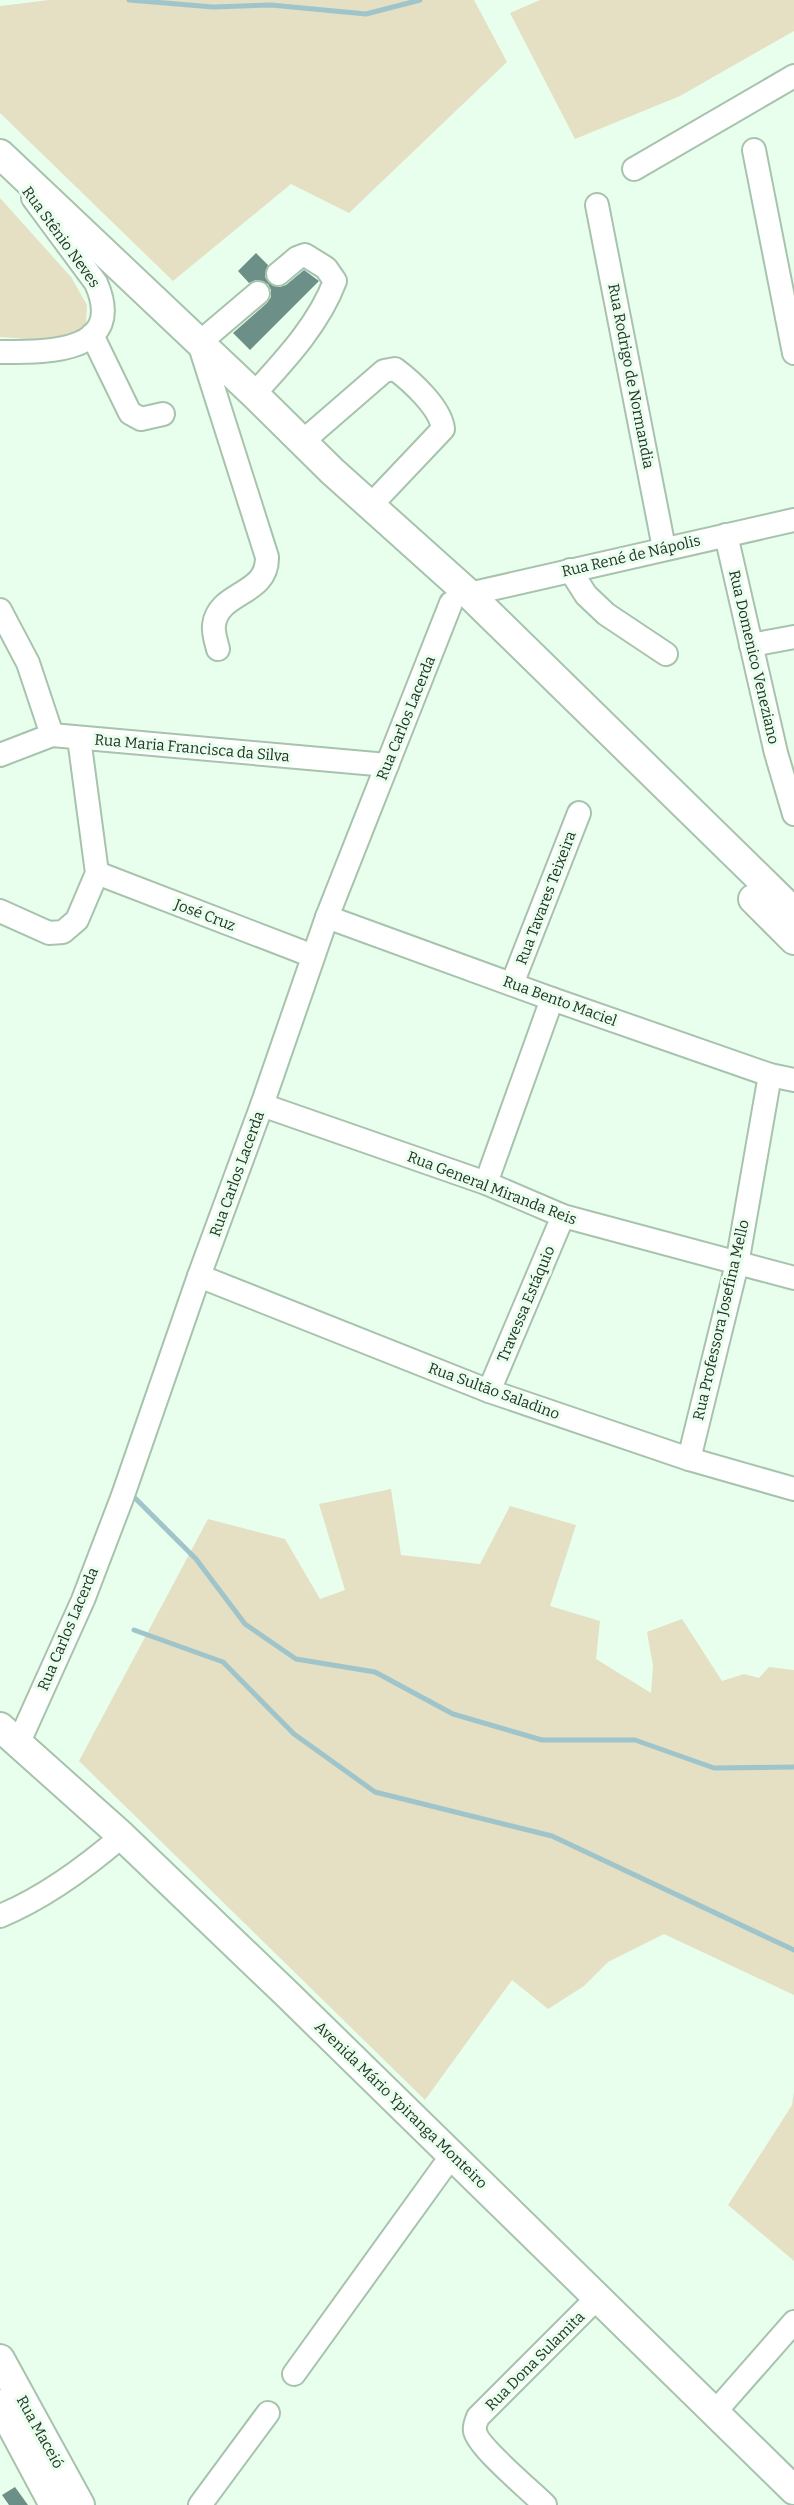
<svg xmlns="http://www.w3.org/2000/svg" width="794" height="2505" font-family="Bitter,serif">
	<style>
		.green { fill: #e5dfc4 }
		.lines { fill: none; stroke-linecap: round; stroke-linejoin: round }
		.stream { stroke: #9fc5cb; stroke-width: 5 }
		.building { fill: #6c8f87 }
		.minor-casing { stroke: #a7c3ad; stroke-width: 26 }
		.major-casing { stroke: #a7c3ad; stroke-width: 32 }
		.minor { stroke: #fff; stroke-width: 22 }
		.major { stroke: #fff; stroke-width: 28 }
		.labels { text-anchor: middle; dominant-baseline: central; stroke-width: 6; stroke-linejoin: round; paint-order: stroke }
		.street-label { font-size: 15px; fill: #253027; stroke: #e8ffed }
	</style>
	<rect width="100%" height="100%" fill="#e8ffed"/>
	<!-- green -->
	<g class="green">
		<path d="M 49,0 L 474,0 L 507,62 L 349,213 L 291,184 L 173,281 L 0,113 L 0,6 Z"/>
		<path d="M 540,0 L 794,0 L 794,31 L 680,96 L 575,139 L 510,13 Z"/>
		<path d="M 0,198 L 71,277 L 87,305 L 86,324 L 70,337 L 41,340 L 0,337 Z"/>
		<path d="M 391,1489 L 401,1555 L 480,1564 L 510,1506 L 576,1525 L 550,1606 L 600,1621 L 596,1659 L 651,1693 L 653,1666 L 647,1632 L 682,1619 L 722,1681 L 744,1674 L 759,1678 L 769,1667 L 794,1670 L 794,1995 L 664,1934 L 608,1962 L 584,1986 L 548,2009 L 512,1980 L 425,2100 L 79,1761 L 208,1519 L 285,1539 L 320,1599 L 345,1590 L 319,1504 Z"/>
		<path d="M 794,2091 L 794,2261 L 728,2205 L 792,2105 Z"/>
	</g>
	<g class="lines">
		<!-- stream -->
		<g class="stream">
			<path d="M 129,0 L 213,7 L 271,5 L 366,14 L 420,0"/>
			<path d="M 132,1495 L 196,1559 L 245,1624 L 296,1659 L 375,1672 L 453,1714 L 542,1740 L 635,1740 L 714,1768 L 794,1767"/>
			<path d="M 134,1630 L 223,1662 L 294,1734 L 375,1792 L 552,1836 L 794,1950"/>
		</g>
	</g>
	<!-- building -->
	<g class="building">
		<path d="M 256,253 L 268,265 L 265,277 L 273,286 L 280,287 L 286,285 L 304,270 L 319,281 L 250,350 L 233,333 L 267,303 L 271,297 L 271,290 L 268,284 L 256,280 L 249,283 L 238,271 Z"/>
		<path d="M 15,2487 L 28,2505 L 9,2505 L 2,2495 Z"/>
	</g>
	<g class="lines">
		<!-- minor casing -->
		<g class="minor-casing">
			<g id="minor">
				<path d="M 754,150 L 794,353"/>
				<path d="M 634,169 L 794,76"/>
				<path d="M 597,205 L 664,548"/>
				<path d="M 92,335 L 130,413 L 141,419 L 163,414"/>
				<path d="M 0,352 C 46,352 127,354 96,283 L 33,198"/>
				<path d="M 254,394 C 285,360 319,324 335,281 L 326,268 L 305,255 L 297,258 L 278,274"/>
				<path d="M 302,442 L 384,371 L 395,369 C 411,381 441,408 443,429 L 371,505"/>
				<path d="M 726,535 L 776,753 L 794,814"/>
				<path d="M 570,570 L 586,595 L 606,614 L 666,654"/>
				<path d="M 469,594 L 794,520"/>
				<path d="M 0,610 L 28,663 L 52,735"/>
				<path d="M 751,645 L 794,637"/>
				<path d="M 218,649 C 216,641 213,633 214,625 C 218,591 268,596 267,557 L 199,343 L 258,293"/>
				<path d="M 0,755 L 52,735 L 387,765"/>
				<path d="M 97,873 L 313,956"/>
				<path d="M 0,911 L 49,933 L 63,932 L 77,920 L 97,873 L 79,738"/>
				<path d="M 327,917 L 552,999 L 770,1075 L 794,1080"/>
				<path d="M 512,984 L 579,813"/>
				<path d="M 262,1105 L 486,1183 L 563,1216 L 794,1278"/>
				<path d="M 486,1183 L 552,999"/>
				<path d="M 199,1276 L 489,1391 L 689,1459 L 794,1489"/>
				<path d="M 489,1391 L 563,1216"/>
				<path d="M 689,1459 L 737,1264 L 770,1075"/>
				<path d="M 19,1742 L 83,1600 L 122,1498 L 199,1276 L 262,1105 L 327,917 L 451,603"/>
				<path d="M 0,1916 C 44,1898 86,1867 122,1836"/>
				<path d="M 294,2374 L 452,2155"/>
				<path d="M 715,2412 L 794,2322"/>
				<path d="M 200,2505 L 268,2413"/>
				<path d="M 545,2505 C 532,2492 477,2446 475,2431 C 474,2426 476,2422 478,2417 L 597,2298"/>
			</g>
		</g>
		<!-- major casing -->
		<g class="major-casing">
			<g id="major">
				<path d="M 0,154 L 254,394 L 332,471 L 469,594 L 794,912"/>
				<path d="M 753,899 L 794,940"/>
				<path d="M 0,1727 L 122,1836 L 287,1994 L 794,2490"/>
				<path d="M 0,2359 L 80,2505"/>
				<path d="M 0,2404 L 54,2505"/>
			</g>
		</g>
		<!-- minor -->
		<use href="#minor" class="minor"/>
		<!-- major -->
		<use href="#major" class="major"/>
	</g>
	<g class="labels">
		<!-- street labels -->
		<g class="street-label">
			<text transform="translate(61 237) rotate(54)">Rua Stênio Neves</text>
			<text transform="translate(631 376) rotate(79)">Rua Rodrigo de Normandia</text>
			<text transform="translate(631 556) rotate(-13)">Rua René de Nápolis</text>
			<text transform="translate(754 657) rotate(77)">Rua Domenico Veneziano</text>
			<text transform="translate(406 718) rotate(-68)">Rua Carlos Lacerda</text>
			<text transform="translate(192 748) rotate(5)">Rua Maria Francisca da Silva</text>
			<text transform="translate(546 898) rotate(-69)">Rua Tavares Teixeira</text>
			<text transform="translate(205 915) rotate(21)">José Cruz</text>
			<text transform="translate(560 1001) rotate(20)">Rua Bento Maciel</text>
			<text transform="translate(237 1174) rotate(-70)">Rua Carlos Lacerda</text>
			<text transform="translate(492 1188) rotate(21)">Rua General Miranda Reis</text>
			<text transform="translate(526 1304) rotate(-67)">Travessa Estáquio</text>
			<text transform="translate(721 1320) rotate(-77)">Rua Professora Josefina Mello</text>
			<text transform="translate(494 1391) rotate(20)">Rua Sultão Saladino</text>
			<text transform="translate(68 1629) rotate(-67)">Rua Carlos Lacerda</text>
			<text transform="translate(401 2105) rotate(44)">Avenida Mário Ypiranga Monteiro</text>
			<text transform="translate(535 2361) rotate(-45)">Rua Dona Sulamita</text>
			<text transform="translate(40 2432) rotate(61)">Rua Maceió</text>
		</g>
	</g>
</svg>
